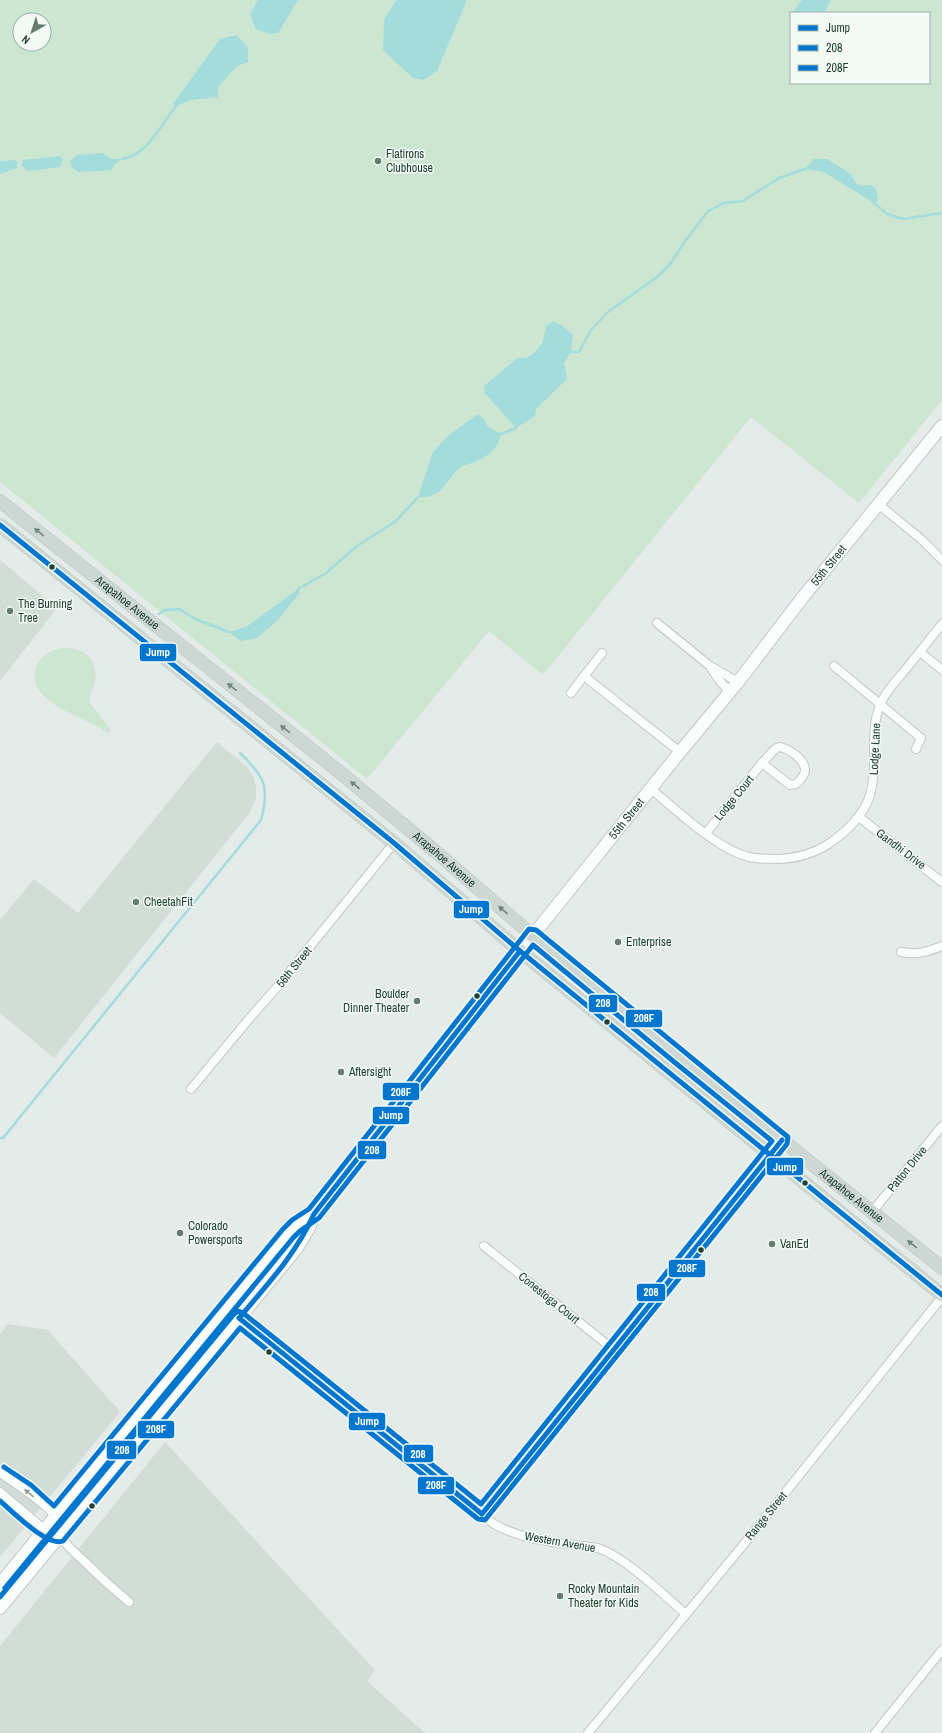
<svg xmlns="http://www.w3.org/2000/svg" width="942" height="1733" font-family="'Archivo Narrow',sans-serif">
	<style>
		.built { fill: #d2ddd7 }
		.green { fill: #cde6d1; fill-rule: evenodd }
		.water { fill: #a2dcdd }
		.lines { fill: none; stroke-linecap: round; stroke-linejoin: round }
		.stream { stroke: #a2dcdd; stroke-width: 2.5 }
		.minor-casing { stroke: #c2c8c5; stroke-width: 10 }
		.secondary-casing { stroke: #c0c8c5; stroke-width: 14 }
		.primary-casing { stroke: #bcc7c3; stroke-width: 14 }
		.minor { stroke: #fbfcfc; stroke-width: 8 }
		.secondary { stroke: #fbfcfc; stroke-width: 12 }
		.primary { stroke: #cdd7d3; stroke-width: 13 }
		.bus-1-casing { stroke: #f3faf6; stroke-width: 8 }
		.bus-2-casing { stroke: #f3faf6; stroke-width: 8 }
		.bus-3-casing { stroke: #f3faf6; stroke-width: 8 }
		.bus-1 { stroke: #0076ce; stroke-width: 5 }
		.bus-2 { stroke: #0076ce; stroke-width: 5 }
		.bus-3 { stroke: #0076ce; stroke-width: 5 }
		.oneway { fill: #6e847c }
		.oneway2 { fill: #8e9e98 }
		.poi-dot { fill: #657c73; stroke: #f3faf6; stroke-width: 1.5 }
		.bus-dot { fill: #204134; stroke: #f3faf6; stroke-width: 1.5 }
		.labels { text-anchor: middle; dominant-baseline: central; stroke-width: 3; stroke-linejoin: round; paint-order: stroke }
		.poi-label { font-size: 12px; fill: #204134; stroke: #f3faf6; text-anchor: start }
		.street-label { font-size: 12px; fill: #204134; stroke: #f3faf6 }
		.line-badge { stroke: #f3faf6; stroke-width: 1.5 }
		.badge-label { font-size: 11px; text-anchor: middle; font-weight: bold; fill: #fff }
	</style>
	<rect width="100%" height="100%" fill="#e5ebe8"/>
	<!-- built -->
	<g class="built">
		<path d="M 0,560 L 57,608 L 0,681 Z"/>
		<path d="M 217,742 L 248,768 L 253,777 L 256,787 L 256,799 L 250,812 L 54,1058 L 0,1013 L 0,920 L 34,879 L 78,913 Z"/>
		<path d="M 7,1324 L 48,1330 L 120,1412 L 0,1557 L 0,1334 Z"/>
		<path d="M 165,1442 L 375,1670 L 367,1681 L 425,1733 L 0,1733 L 0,1646 Z"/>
	</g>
	<!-- green -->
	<g class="green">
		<path d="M 0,0 L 942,0 L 942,400 L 859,503 L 751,417 L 543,675 L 489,631 L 367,779 L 0,482 ZM 791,13 L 929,13 L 929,83 L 791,83 ZM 20,20 L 44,20 L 44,44 L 20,44 Z"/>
		<path d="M 62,648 C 84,647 98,658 95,682 C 94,689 88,695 90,703 L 111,730 L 110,732 L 107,733 C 103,731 101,727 97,726 C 77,716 24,698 36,667 C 40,656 51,650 62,648 Z"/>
	</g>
	<!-- water -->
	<g class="water">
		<path d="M 258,0 L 298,0 L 278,33 L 269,34 L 256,29 L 250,14 Z"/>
		<path d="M 396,0 L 467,0 L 437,71 L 423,80 L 413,78 L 383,50 L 384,20 Z"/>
		<path d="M 802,0 L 831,0 L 824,13 L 792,13 Z"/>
		<path d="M 236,35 L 248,47 L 248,62 L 237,66 L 218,87 L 218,97 L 191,100 L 176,106 L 173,104 L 220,39 Z"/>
		<path d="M 102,153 L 112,159 L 122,159 L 114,165 L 112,170 L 79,172 L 72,168 L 70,161 L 77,155 Z"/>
		<path d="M 60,156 L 63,160 L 60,167 L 28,171 L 21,165 L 23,160 Z"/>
		<path d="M 814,159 L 827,159 L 851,174 L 856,183 L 861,186 L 870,185 L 876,189 L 878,201 L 874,203 L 824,172 L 805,169 Z"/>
		<path d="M 15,160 L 17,162 L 17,168 L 0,174 L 0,161 Z"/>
		<path d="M 553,321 L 562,326 L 573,335 L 571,352 L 564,363 L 567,379 L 536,409 L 535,416 L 516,428 L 485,393 L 484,386 L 518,358 L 526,358 L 534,353 L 543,342 L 546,326 Z"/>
		<path d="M 478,414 L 485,420 L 487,426 L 501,434 C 497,451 488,456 472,463 C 468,464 464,465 461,467 C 445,480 442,500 418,497 L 433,452 L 449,435 Z"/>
		<path d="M 298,589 L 300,592 L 279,619 L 257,638 L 241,641 L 229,632 L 246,627 Z"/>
	</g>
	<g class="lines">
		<!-- stream -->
		<g class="stream">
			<path d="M 122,159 C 148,155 161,124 176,106"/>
			<path d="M 874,203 L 887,214 L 903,219 L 942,213"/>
			<path d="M 571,352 L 579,352 L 591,330 L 608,312 L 657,277 L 671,263 L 683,244 L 708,211 L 724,203 L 743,201 L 779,178 L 805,169"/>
			<path d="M 501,434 L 516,428"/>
			<path d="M 298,589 L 326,573 L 357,546 L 396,521 L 418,497"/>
			<path d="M 159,614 L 165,610 L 179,609 L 195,619 L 229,632"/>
			<path d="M 0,1138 L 3,1138 L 261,820 C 270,787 265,777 240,753"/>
		</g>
		<!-- minor casing -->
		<g class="minor-casing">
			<g id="minor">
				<path d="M 878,504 L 921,539 L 942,560"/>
				<path d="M 657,623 L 710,666 L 738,682"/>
				<path d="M 920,652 L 942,670"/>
				<path d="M 710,666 L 718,679 L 730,692"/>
				<path d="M 834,666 L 921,738 L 916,749"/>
				<path d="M 584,676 L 680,752"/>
				<path d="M 571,693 L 602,653"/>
				<path d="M 779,747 C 789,748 805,760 805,770 C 805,776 800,780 796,784 L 790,785 L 762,763 L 775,749 Z"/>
				<path d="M 650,788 C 675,809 718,850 749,857 C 759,859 769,859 779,859 C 797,858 815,853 830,843 C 847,831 862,817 869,798 C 880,765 868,736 880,705 C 885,692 897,680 906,669 C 918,654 930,639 942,624"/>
				<path d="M 859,817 L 942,882"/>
				<path d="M 706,833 L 762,763"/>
				<path d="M 901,952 C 917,955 927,952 942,946"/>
				<path d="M 191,1089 L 249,1019 L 278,986 L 394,843"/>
				<path d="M 872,1212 L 942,1126"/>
				<path d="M 484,1246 L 614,1350"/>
				<path d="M 227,1308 L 494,1524 C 526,1542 562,1543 598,1548 C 627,1558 662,1594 686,1614"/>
				<path d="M 0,1473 C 14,1482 51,1507 58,1520 C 61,1525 60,1530 59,1535"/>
				<path d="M 0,1492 L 44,1529 L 59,1535 L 69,1547 L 107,1583 L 129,1602"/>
				<path d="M 482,1514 L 782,1140"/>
				<path d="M 588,1733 L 749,1538 L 942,1297"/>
				<path d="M 875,1733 L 942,1650"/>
			</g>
		</g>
		<!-- secondary casing -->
		<g class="secondary-casing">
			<g id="secondary">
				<path d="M 0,1584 L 288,1233 L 296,1225 L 314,1214"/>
				<path id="s1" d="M 0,1608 L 297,1248 L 309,1228 L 314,1214 L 402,1104 L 459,1029 L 542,924 L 680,752 L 738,682 L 803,597 L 942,426"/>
			</g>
		</g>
		<!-- primary casing -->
		<g class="primary-casing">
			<g id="primary">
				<path id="s2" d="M 0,501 L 337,770 L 435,851 L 532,935 L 677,1056 L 942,1268"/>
				<path d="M 0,525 L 394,843 L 520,951 L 942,1295"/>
			</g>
		</g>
		<!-- minor -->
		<use href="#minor" class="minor"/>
		<!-- secondary -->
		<use href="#secondary" class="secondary"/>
		<!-- primary -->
		<use href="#primary" class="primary"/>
		<!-- bus-1 casing -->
		<g class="bus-1-casing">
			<g id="bus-1">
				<path d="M 0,525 L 394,843 L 520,951 L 942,1295"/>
				<path d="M 520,951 L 314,1214 C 296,1254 267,1285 239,1318 L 482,1514 L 782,1140"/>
			</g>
		</g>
		<!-- bus-2 casing -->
		<g class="bus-2-casing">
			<path id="bus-2" d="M 0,1597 L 234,1314 L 238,1311 L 243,1313 L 481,1504 L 772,1141 L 673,1061 L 533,945 L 319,1218 L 300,1231 L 293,1238 L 5,1588"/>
		</g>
		<!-- bus-3 casing -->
		<g class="bus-3-casing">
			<path id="bus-3" d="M 0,1501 C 12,1511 47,1547 63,1541 L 240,1328 L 478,1519 L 485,1520 L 787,1144 L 788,1137 L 536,930 L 529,929 L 309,1209 L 292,1220 L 283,1229 L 54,1506 L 31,1485 L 4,1467"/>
		</g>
		<!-- bus-1 -->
		<use href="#bus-1" class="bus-1"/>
		<!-- bus-2 -->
		<use href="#bus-2" class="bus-2"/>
		<!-- bus-3 -->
		<use href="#bus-3" class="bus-3"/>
	</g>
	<!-- one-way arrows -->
	<defs><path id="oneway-solid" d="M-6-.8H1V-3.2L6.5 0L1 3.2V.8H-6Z"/></defs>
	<g class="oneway">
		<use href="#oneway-solid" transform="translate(39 532) rotate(-141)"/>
		<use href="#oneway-solid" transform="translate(232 687) rotate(-142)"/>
		<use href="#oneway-solid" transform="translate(285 729) rotate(-142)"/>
		<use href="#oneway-solid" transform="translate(355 785) rotate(-141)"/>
		<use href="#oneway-solid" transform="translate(503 910) rotate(-139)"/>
		<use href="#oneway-solid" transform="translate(912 1244) rotate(-141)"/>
	</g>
	<use class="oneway2" href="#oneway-solid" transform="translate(29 1493) rotate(-141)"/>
	<!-- markers -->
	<g class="poi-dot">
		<circle cx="378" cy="161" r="4"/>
		<circle cx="10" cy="611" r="4"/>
		<circle cx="136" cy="902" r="4"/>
		<circle cx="618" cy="942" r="4"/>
		<circle cx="417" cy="1001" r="4"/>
		<circle cx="341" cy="1072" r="4"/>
		<circle cx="180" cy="1233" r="4"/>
		<circle cx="772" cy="1244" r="4"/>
		<circle cx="560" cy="1596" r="4"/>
	</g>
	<g class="bus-dot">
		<circle cx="52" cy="567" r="3.5"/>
		<circle cx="477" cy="996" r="3.5"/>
		<circle cx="607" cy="1022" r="3.5"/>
		<circle cx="805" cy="1183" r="3.5"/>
		<circle cx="701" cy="1250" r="3.5"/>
		<circle cx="269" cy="1352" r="3.5"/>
		<circle cx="92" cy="1506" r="3.5"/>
	</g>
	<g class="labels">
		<!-- poi labels -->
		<g class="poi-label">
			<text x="386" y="154">Flatirons<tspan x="386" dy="14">Clubhouse</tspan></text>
			<text x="18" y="604">The Burning<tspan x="18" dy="14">Tree</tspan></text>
			<text x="144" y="902">CheetahFit</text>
			<text x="626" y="942">Enterprise</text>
			<text x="409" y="994" text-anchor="end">Boulder<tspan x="409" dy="14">Dinner Theater</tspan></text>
			<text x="349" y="1072">Aftersight</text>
			<text x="188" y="1226">Colorado<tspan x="188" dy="14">Powersports</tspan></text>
			<text x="780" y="1244">VanEd</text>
			<text x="568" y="1589">Rocky Mountain<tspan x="568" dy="14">Theater for Kids</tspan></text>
		</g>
		<!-- street labels -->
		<g class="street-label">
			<text stroke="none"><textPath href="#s1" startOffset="1333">55th Street</textPath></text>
			<text stroke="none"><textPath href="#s2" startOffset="163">Arapahoe Avenue</textPath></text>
			<text transform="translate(875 749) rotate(-87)">Lodge Lane</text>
			<text transform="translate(734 798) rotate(-51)">Lodge Court</text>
			<text stroke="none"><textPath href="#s1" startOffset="1009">55th Street</textPath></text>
			<text transform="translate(901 849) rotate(37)">Gandhi Drive</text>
			<text stroke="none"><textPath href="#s2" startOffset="571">Arapahoe Avenue</textPath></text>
			<text transform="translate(294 967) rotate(-51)">56th Street</text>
			<text transform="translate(907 1169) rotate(-51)">Patton Drive</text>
			<text stroke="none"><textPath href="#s2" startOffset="1099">Arapahoe Avenue</textPath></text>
			<text transform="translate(549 1298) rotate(39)">Conestoga Court</text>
			<text transform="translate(766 1516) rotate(-51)">Range Street</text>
			<text transform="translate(560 1542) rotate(10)">Western Avenue</text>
		</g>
	</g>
	<g class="line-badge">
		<rect x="139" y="643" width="38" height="19" rx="4" fill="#0076ce"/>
		<rect x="453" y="900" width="37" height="19" rx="4" fill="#0076ce"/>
		<rect x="588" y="994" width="30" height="19" rx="4" fill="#0076ce"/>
		<rect x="625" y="1009" width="38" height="19" rx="4" fill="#0076ce"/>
		<rect x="382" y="1082" width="38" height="19" rx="4" fill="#0076ce"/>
		<rect x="372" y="1106" width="38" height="19" rx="4" fill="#0076ce"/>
		<rect x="357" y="1140" width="30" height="20" rx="4" fill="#0076ce"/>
		<rect x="766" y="1157" width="38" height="19" rx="4" fill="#0076ce"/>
		<rect x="668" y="1259" width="38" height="19" rx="4" fill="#0076ce"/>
		<rect x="636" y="1283" width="30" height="19" rx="4" fill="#0076ce"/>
		<rect x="348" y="1412" width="38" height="19" rx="4" fill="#0076ce"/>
		<rect x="137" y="1420" width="38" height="19" rx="4" fill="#0076ce"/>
		<rect x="106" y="1440" width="31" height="20" rx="4" fill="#0076ce"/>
		<rect x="403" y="1444" width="31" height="19" rx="4" fill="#0076ce"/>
		<rect x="417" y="1476" width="38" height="19" rx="4" fill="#0076ce"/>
	</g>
	<g class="badge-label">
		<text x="158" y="656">Jump</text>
		<text x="471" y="913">Jump</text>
		<text x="603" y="1007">208</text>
		<text x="644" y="1022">208F</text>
		<text x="401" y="1096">208F</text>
		<text x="391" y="1119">Jump</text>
		<text x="372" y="1154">208</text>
		<text x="785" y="1171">Jump</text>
		<text x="687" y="1272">208F</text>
		<text x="651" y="1296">208</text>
		<text x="367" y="1425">Jump</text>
		<text x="156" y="1433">208F</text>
		<text x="122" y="1454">208</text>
		<text x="418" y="1458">208</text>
		<text x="436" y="1489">208F</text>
	</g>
	<!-- legend -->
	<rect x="790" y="12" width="140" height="72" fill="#f3faf6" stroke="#9fb0a8"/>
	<rect x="798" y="25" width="20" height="6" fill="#0076ce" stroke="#9fb0a8"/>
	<text x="826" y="32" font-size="12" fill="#204134">Jump</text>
	<rect x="798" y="45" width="20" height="6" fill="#0076ce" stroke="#9fb0a8"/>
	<text x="826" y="52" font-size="12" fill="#204134">208</text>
	<rect x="798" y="65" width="20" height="6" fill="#0076ce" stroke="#9fb0a8"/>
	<text x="826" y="72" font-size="12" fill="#204134">208F</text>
	<!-- north arrow -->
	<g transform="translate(32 32) rotate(219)"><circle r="19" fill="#f3faf6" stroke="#9fb0a8"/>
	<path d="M0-3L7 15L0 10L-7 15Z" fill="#657c73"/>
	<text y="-6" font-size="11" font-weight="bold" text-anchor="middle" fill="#204134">N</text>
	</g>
</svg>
